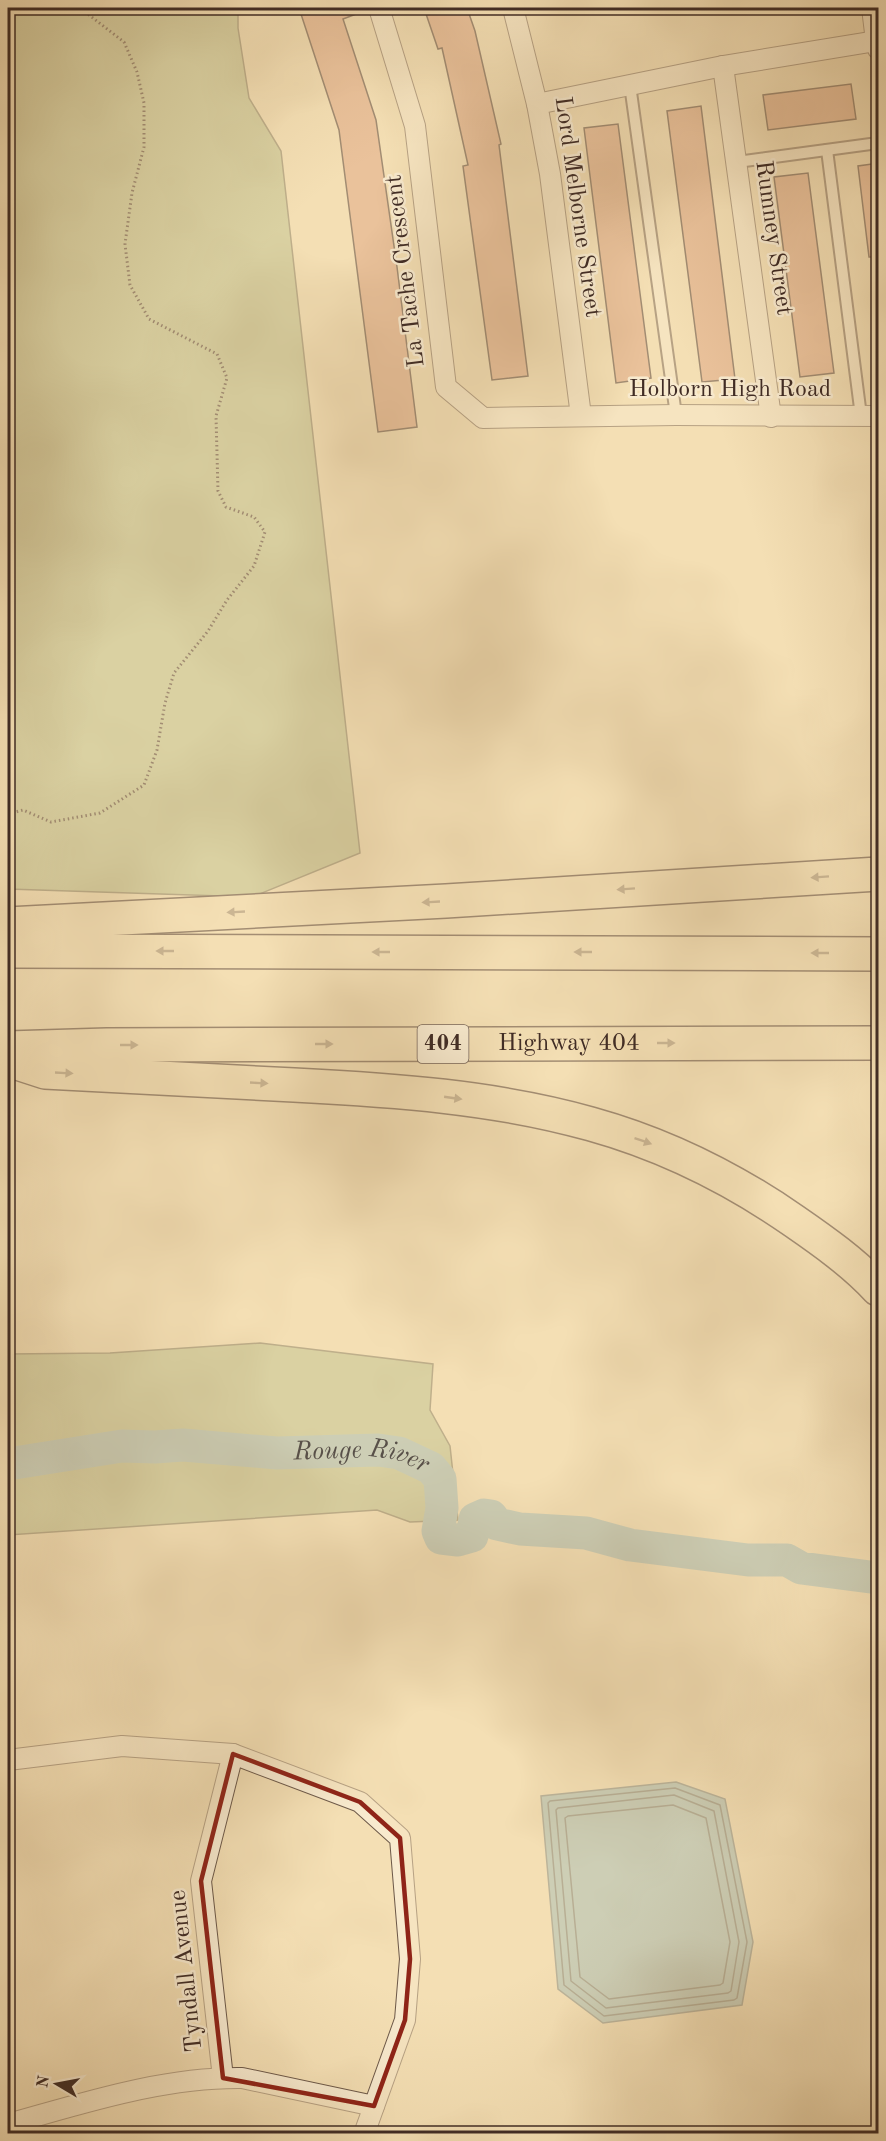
<svg xmlns="http://www.w3.org/2000/svg" width="886" height="2141" font-family="'Old Standard TT',serif">
	<style>
		.green { fill: #bbc28d; stroke: #7e7759; stroke-width: 1.5 }
		.water { fill: #9ebbb5; stroke: #78827b; stroke-width: 1.5 }
		.lines { fill: none; stroke-linecap: round; stroke-linejoin: round }
		.shore { stroke: #6f746d; stroke-width: 1.5 }
		.river { stroke: #9ebbb5; stroke-width: 33 }
		.building { fill: #dda07c; stroke: #402c25; stroke-width: 1.5 }
		.lane-casing { stroke: #6d5949; stroke-width: 14 }
		.street-casing { stroke: #6d5949; stroke-width: 22 }
		.highway-casing { stroke: #402c25; stroke-width: 36 }
		.path { stroke: #402c25; stroke-width: 3; stroke-dasharray: 1.5 3; stroke-linecap: butt }
		.lane { stroke: #f8eace; stroke-width: 10 }
		.street { stroke: #f8eace; stroke-width: 20 }
		.highway { stroke: #f4dfb4; stroke-width: 33 }
		.oneway { fill: #9a866c }
		.marked { fill: none; stroke: #8f2418; stroke-width: 4.5; stroke-linejoin: round }
		.labels { text-anchor: middle; dominant-baseline: central; stroke-width: 5; stroke-linejoin: round; paint-order: stroke }
		.shield { fill: #f8eace; stroke: #776558; stroke-width: 1.5 }
		.shield-label { font-size: 22px; font-weight: bold; fill: #402c25 }
		.street-label { font-size: 24px; fill: #402c25; stroke: #f8eace }
		.water-label { font-size: 26px; font-style: italic; fill: #585049; stroke: #f8eace }
	</style>
	<rect width="100%" height="100%" fill="#f4dfb4"/>
	<filter id="stains"><feTurbulence type="fractalNoise" baseFrequency=".00333" numOctaves="4"/><feColorMatrix values="0 0 0 0 .2 0 0 0 0 .09 0 0 0 0 .02 0 0 0 .5 -.17"/></filter>
	<radialGradient id="worn" r=".72"><stop offset=".6" stop-color="#630" stop-opacity="0"/><stop offset="1" stop-color="#630" stop-opacity=".3"/></radialGradient>
	<!-- green -->
	<g class="green">
		<path d="M 8,8 L 238,8 L 238,28 L 249,98 L 281,151 L 360,853 L 252,897 L 8,889 Z"/>
		<path d="M 260,1343 L 433,1364 L 430,1410 L 450,1446 L 458,1520 L 410,1522 L 377,1510 L 8,1535 L 8,1354 L 110,1353 Z"/>
	</g>
	<!-- water -->
	<path class="water" d="M 676,1782 L 725,1799 L 753,1942 L 742,2005 L 603,2023 L 558,1989 L 541,1796 Z"/>
	<g class="lines">
		<!-- shore -->
		<g class="shore">
			<path d="M 675,1788 L 720,1805 L 747,1942 L 737,1998 L 734,2000 L 604,2016 L 564,1985 L 548,1803 L 550,1801 Z"/>
			<path d="M 674,1795 L 714,1811 L 739,1942 L 731,1991 L 728,1993 L 606,2008 L 571,1981 L 556,1810 L 558,1808 Z"/>
			<path d="M 673,1805 L 706,1818 L 730,1942 L 723,1983 L 720,1985 L 609,1999 L 580,1977 L 565,1818 L 568,1816 Z"/>
		</g>
		<!-- river -->
		<path class="river" id="s1" d="M 8,1464 L 122,1446 L 155,1447 L 183,1445 L 277,1453 L 378,1450 L 399,1453 L 431,1468 L 440,1479 L 442,1508 L 438,1531 L 441,1538 L 458,1540 L 472,1536 L 475,1519 L 484,1515 L 491,1516 L 497,1524 L 520,1529 L 586,1533 L 630,1545 L 748,1560 L 787,1560 L 801,1568 L 878,1578"/>
	</g>
	<!-- building -->
	<g class="building">
		<path d="M 299,8 L 367,8 L 367,10 L 343,19 L 376,120 L 397,267 L 417,427 L 378,432 L 339,130 Z"/>
		<path d="M 424,8 L 467,8 L 475,31 L 501,144 L 499,145 L 528,376 L 492,380 L 463,166 L 468,165 L 442,48 L 438,49 Z"/>
		<path d="M 851,84 L 856,119 L 768,130 L 763,95 Z"/>
		<path d="M 701,106 L 735,379 L 702,382 L 667,111 Z"/>
		<path d="M 618,124 L 651,378 L 616,383 L 584,128 Z"/>
		<path d="M 879,163 L 879,257 L 869,257 L 858,166 Z"/>
		<path d="M 808,173 L 834,373 L 800,377 L 774,177 Z"/>
	</g>
	<g class="lines">
		<!-- lane casing -->
		<g class="lane-casing">
			<g id="lane">
				<path d="M 630,85 L 676,415"/>
				<path d="M 827,150 L 861,416"/>
				<path d="M 737,162 L 878,143"/>
			</g>
		</g>
		<!-- street casing -->
		<g class="street-casing">
			<g id="street">
				<path d="M 379,8 L 415,126 L 446,387 L 483,418 L 676,415 L 878,416"/>
				<path d="M 513,8 L 537,104 L 550,174 L 581,416"/>
				<path d="M 872,8 L 876,41 L 878,49"/>
				<path d="M 723,66 L 771,417"/>
				<path d="M 537,104 L 723,66 L 876,41"/>
				<path d="M 8,1760 L 122,1746 L 233,1754 L 360,1802 L 400,1838 L 410,1959 L 405,2020 L 364,2134"/>
				<path d="M 223,2078 L 201,1881 L 233,1754"/>
				<path d="M 8,2124 C 84,2103 162,2077 242,2078 L 374,2106"/>
			</g>
		</g>
		<!-- highway casing -->
		<g class="highway-casing">
			<g id="highway">
				<path d="M 8,924 L 446,901 L 878,874"/>
				<path d="M 8,951 L 878,954"/>
				<path id="s2" d="M 8,1048 L 107,1045 L 878,1043"/>
				<path d="M 8,1060 L 45,1072 C 128,1076 211,1081 294,1085 C 392,1090 496,1097 591,1124 C 663,1144 732,1178 794,1221 C 823,1241 854,1263 878,1289"/>
			</g>
		</g>
		<!-- path -->
		<g class="path">
			<path d="M 8,516 L 14,522 L 10,542 L 8,544"/>
			<path d="M 8,814 L 23,810 L 51,822 L 100,813 L 144,785 L 157,750 L 165,703 L 174,673 L 208,631 L 227,600 L 254,566 L 265,532 L 254,517 L 226,507 L 218,491 L 216,416 L 227,378 L 217,354 L 149,319 L 130,285 L 125,244 L 132,193 L 144,147 L 144,103 L 137,72 L 124,42 L 80,8"/>
		</g>
		<!-- lane -->
		<use href="#lane" class="lane"/>
		<!-- street -->
		<use href="#street" class="street"/>
		<!-- highway -->
		<use href="#highway" class="highway"/>
	</g>
	<!-- one-way arrows -->
	<defs><path id="oneway-solid" d="M-6-.8H1V-3.2L6.5 0L1 3.2V.8H-6Z" transform="scale(1.5)"/></defs>
	<g class="oneway">
		<use href="#oneway-solid" transform="translate(820 877) rotate(176)"/>
		<use href="#oneway-solid" transform="translate(626 889) rotate(176)"/>
		<use href="#oneway-solid" transform="translate(431 902) rotate(177)"/>
		<use href="#oneway-solid" transform="translate(236 912) rotate(177)"/>
		<use href="#oneway-solid" transform="translate(165 951) rotate(-180)"/>
		<use href="#oneway-solid" transform="translate(381 952) rotate(-180)"/>
		<use href="#oneway-solid" transform="translate(583 952) rotate(-180)"/>
		<use href="#oneway-solid" transform="translate(820 953) rotate(-180)"/>
		<use href="#oneway-solid" transform="translate(666 1043)"/>
		<use href="#oneway-solid" transform="translate(324 1044)"/>
		<use href="#oneway-solid" transform="translate(129 1045)"/>
		<use href="#oneway-solid" transform="translate(64 1073) rotate(3)"/>
		<use href="#oneway-solid" transform="translate(259 1083) rotate(3)"/>
		<use href="#oneway-solid" transform="translate(453 1098) rotate(8)"/>
		<use href="#oneway-solid" transform="translate(643 1141) rotate(19)"/>
	</g>
	<!-- marked area -->
	<path d="M0 0H886V2141H0ZM 233,1754 L 360,1802 L 400,1838 L 410,1959 L 405,2020 L 374,2106 L 223,2078 L 201,1881 Z" fill="#f4dfb4" fill-opacity=".55" fill-rule="evenodd"/>
	<path class="marked" d="M 233,1754 L 360,1802 L 400,1838 L 410,1959 L 405,2020 L 374,2106 L 223,2078 L 201,1881 Z"/>
	<g class="labels">
		<!-- shield labels -->
		<rect class="shield" x="417.5" y="1025" width="51" height="38" rx="4.5"/>
		<g class="shield-label">
			<text x="443" y="1044">404</text>
		</g>
		<!-- street labels -->
		<g class="street-label">
			<text transform="translate(577 207) rotate(82)">Lord Melborne Street</text>
			<text transform="translate(773 238) rotate(82)">Rumney Street</text>
			<text transform="translate(406 271) rotate(-97)">La Tache Crescent</text>
			<text x="730" y="390">Holborn High Road</text>
			<text stroke="none"><textPath href="#s2" startOffset="561">Highway 404</textPath></text>
			<text transform="translate(187 1971) rotate(-96)">Tyndall Avenue</text>
		</g>
		<!-- water labels -->
		<g class="water-label">
			<text stroke="none"><textPath href="#s1" startOffset="356">Rouge River</textPath></text>
		</g>
	</g>
	<!-- margin -->
	<rect width="886" height="2141" fill="none" stroke="#f4dfb4" stroke-width="30"/>
	<rect x="9" y="9" width="868" height="2123" fill="none" stroke="#402c25" stroke-width="3"/>
	<rect x="15" y="15" width="856" height="2111" fill="none" stroke="#402c25" stroke-width="1.5"/>
	<!-- north arrow -->
	<g transform="translate(57 2084) rotate(280)" stroke="#f8eace" stroke-width="4.5" paint-order="stroke">
	<path d="M0-4.5L10 22L0 15L-10 22Z" fill="#402c25"/>
	<text y="-9" font-size="16" font-weight="bold" text-anchor="middle" fill="#402c25">N</text>
	</g>
	<rect width="100%" height="100%" filter="url(#stains)"/>
	<rect width="100%" height="100%" fill="url(#worn)"/>
</svg>
